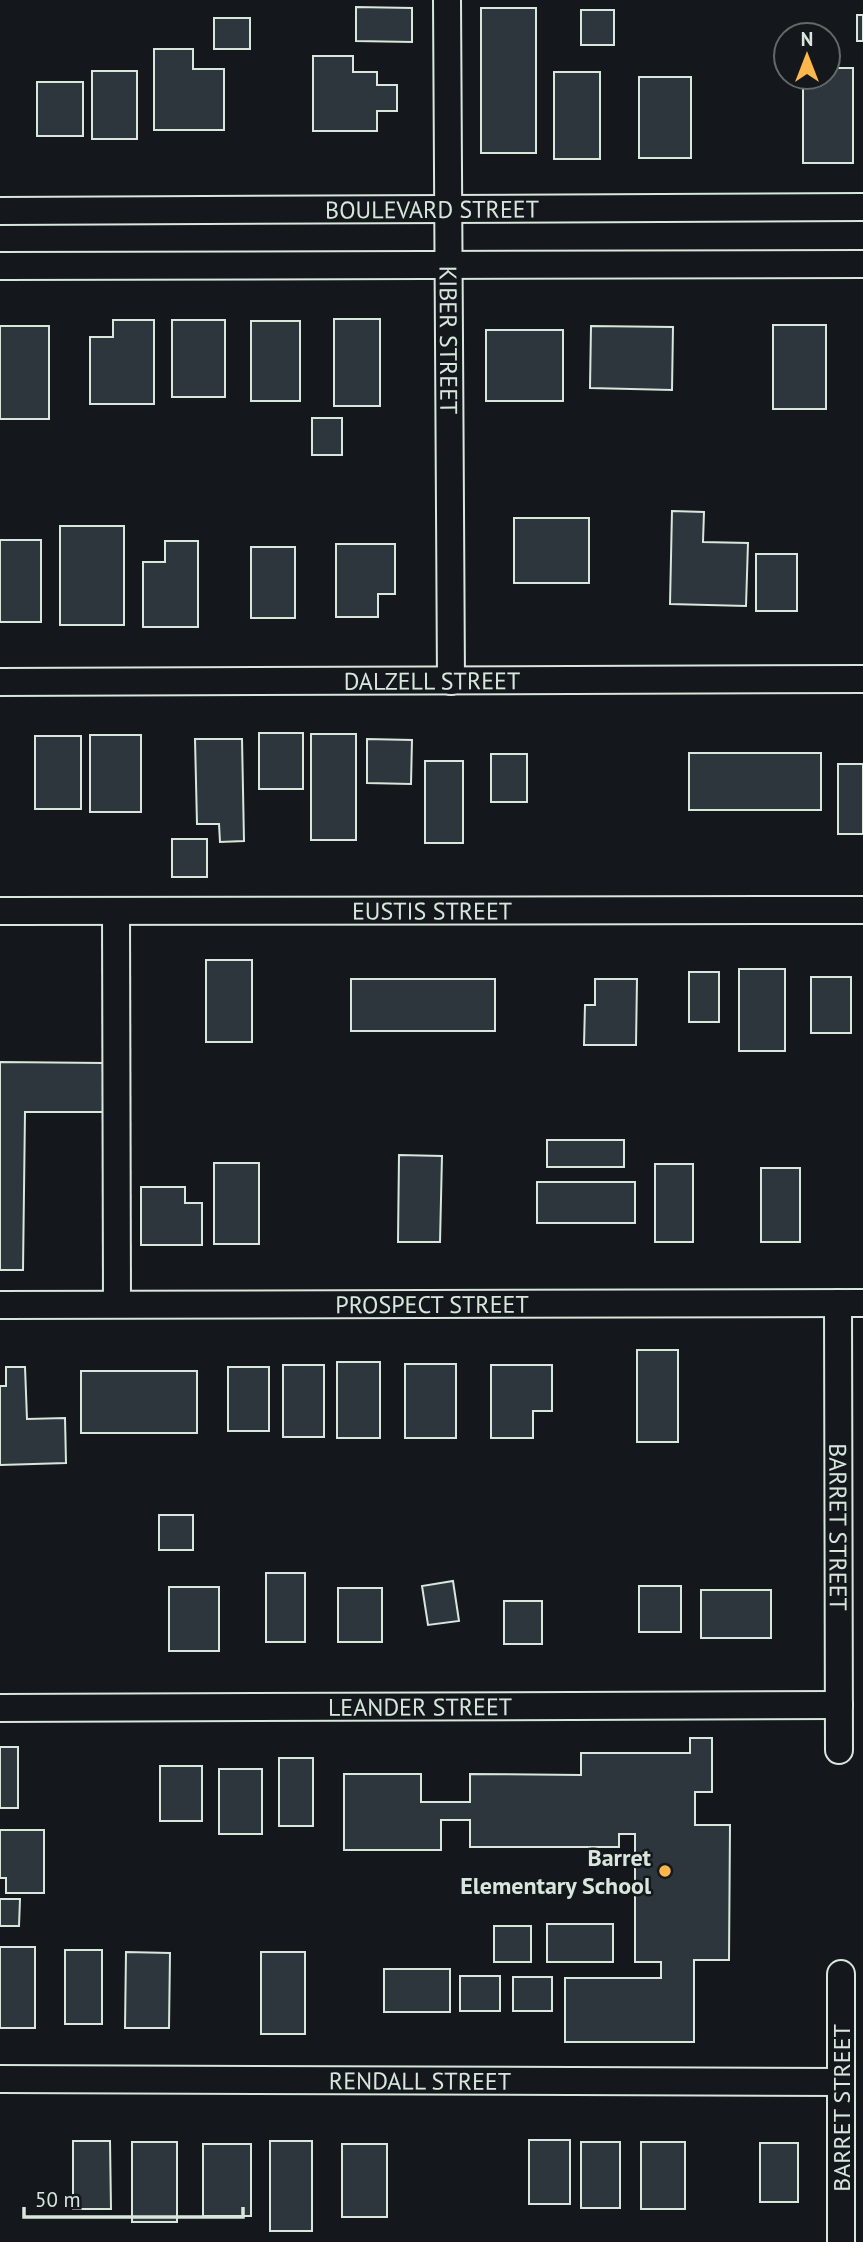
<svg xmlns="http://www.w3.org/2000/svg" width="863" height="2242" font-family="'PT Sans',sans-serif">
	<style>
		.building { fill: #2c363c; stroke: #d8e6dc; stroke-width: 2 }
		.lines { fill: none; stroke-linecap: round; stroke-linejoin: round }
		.street-casing { stroke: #d8e6dc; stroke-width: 30 }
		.street { stroke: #14181c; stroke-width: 26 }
		.poi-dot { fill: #ffb74d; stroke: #14181c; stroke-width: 2.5 }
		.labels { text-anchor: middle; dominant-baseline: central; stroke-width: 5; stroke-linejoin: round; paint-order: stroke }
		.street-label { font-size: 24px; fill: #d8e6dc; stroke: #14181c }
		.poi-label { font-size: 24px; font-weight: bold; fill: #d8e6dc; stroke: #14181c; text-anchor: end }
	</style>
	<rect width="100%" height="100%" fill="#14181c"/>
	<!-- building -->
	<g class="building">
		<path d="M 356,7 L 412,8 L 412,42 L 356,41 Z"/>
		<rect x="481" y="8" width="55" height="145"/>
		<rect x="581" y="10" width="33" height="35"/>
		<rect x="857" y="15" width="6" height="26"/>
		<rect x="214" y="18" width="36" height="31"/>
		<path d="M 154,49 L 193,49 L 193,69 L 224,69 L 224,130 L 154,130 Z"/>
		<path d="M 313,56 L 353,56 L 353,72 L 377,72 L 377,85 L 397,85 L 397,111 L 377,111 L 377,131 L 313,131 Z"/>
		<path d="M 828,68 L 853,68 L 853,163 L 803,163 L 803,77 L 828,77 Z"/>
		<rect x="92" y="71" width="45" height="68"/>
		<rect x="554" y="72" width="46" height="87"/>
		<rect x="639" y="77" width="52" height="81"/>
		<rect x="37" y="82" width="46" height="54"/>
		<rect x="334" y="319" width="46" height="87"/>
		<path d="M 113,320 L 154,320 L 154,404 L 90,404 L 90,337 L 113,337 Z"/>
		<rect x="172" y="320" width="53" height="77"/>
		<rect x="251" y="321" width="49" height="80"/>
		<rect x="773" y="325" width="53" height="84"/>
		<rect x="0" y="326" width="49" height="93"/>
		<path d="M 591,326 L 673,327 L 672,390 L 590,388 Z"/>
		<rect x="486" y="330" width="77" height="71"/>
		<rect x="312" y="418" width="30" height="37"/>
		<path d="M 672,511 L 704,512 L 703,542 L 748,543 L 746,606 L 670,604 Z"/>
		<rect x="514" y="518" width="75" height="65"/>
		<rect x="60" y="526" width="64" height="99"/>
		<rect x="0" y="540" width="41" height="82"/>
		<path d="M 165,541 L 198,541 L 198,627 L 143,627 L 143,562 L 165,562 Z"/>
		<path d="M 336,544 L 395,544 L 395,594 L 378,594 L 378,617 L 336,617 Z"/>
		<rect x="251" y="547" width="44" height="71"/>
		<rect x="756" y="554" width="41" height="57"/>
		<rect x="259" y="733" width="44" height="56"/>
		<rect x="311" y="734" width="45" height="106"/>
		<rect x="90" y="735" width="51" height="77"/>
		<rect x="35" y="736" width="46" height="73"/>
		<path d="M 195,739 L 242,739 L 244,841 L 220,842 L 219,824 L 197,824 Z"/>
		<path d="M 367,739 L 412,740 L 411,784 L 367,783 Z"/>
		<rect x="689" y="753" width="132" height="57"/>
		<rect x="491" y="754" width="36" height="48"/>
		<rect x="425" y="761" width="38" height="82"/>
		<rect x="838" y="764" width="25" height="70"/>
		<rect x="172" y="839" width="35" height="38"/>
		<rect x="206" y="960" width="46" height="82"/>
		<rect x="739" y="969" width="46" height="82"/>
		<rect x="689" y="972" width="30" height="50"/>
		<rect x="811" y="977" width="40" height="56"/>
		<rect x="351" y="979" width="144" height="52"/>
		<path d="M 595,979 L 637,979 L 636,1045 L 584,1045 L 585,1005 L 595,1005 Z"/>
		<path d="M 0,1062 L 103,1063 L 103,1112 L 25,1112 L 23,1270 L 0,1270 Z"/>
		<rect x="547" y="1140" width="77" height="27"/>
		<path d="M 399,1155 L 442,1156 L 440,1242 L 398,1242 Z"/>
		<rect x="214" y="1163" width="45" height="81"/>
		<rect x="655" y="1164" width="38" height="78"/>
		<rect x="761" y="1168" width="39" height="74"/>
		<rect x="537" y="1182" width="98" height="41"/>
		<path d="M 141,1187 L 185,1187 L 185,1203 L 202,1203 L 202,1245 L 141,1245 Z"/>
		<rect x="637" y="1350" width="41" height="92"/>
		<rect x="337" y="1362" width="43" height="76"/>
		<rect x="405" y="1364" width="51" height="74"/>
		<rect x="283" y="1365" width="41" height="72"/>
		<path d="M 491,1365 L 552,1365 L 552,1411 L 533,1411 L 533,1438 L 491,1438 Z"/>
		<path d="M 6,1367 L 25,1367 L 27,1419 L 65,1418 L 66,1463 L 0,1465 L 0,1386 L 6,1386 Z"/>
		<rect x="228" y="1367" width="41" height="64"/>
		<rect x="81" y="1371" width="116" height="62"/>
		<rect x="159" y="1515" width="34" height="35"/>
		<rect x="266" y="1573" width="39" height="69"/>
		<path d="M 453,1581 L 459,1621 L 428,1625 L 422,1586 Z"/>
		<rect x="639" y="1586" width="42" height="46"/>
		<rect x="169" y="1587" width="50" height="64"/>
		<rect x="338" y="1588" width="44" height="54"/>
		<rect x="701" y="1590" width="70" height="48"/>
		<rect x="504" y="1601" width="38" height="43"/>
		<path d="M 690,1738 L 712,1738 L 712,1792 L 695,1792 L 695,1825 L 730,1825 L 729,1960 L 694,1960 L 694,2042 L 565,2042 L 565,1978 L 661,1978 L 661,1962 L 635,1962 L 635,1834 L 619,1834 L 619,1847 L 470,1847 L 470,1820 L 441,1820 L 441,1850 L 344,1850 L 344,1774 L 421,1774 L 421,1802 L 470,1802 L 470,1774 L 581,1775 L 581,1753 L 690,1753 Z"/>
		<rect x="0" y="1747" width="18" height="61"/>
		<rect x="279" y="1758" width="34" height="68"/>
		<rect x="160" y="1766" width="42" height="55"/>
		<rect x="219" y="1769" width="43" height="65"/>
		<path d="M 0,1830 L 44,1830 L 44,1893 L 6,1893 L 6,1878 L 0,1878 Z"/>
		<path d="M 0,1899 L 20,1899 L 19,1926 L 0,1926 Z"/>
		<rect x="547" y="1924" width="66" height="38"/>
		<rect x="494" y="1926" width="37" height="36"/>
		<rect x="0" y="1947" width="35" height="81"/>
		<rect x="65" y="1950" width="37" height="74"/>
		<path d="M 126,1952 L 170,1953 L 169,2028 L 125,2028 Z"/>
		<rect x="261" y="1952" width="44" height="82"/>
		<rect x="384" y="1969" width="66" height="43"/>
		<rect x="460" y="1976" width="40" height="35"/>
		<rect x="513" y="1977" width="39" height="34"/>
		<rect x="529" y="2140" width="41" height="64"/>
		<path d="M 73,2141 L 110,2141 L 111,2209 L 73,2209 Z"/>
		<rect x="270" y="2141" width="42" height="90"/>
		<rect x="132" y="2142" width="45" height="80"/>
		<rect x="581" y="2142" width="39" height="66"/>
		<rect x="641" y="2142" width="44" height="67"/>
		<rect x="760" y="2143" width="38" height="59"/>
		<rect x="203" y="2144" width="48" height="72"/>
		<rect x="342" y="2144" width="45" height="73"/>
	</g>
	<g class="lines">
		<!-- street casing -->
		<g class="street-casing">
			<g id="street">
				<path id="s1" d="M 447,0 L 451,681"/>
				<path id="s2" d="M 0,211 L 863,207"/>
				<path d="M 0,266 L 863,264"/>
				<path id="s3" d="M 0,682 L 863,679"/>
				<path id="s4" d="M 0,911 L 863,910"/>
				<path d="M 116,912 L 117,1304"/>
				<path id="s5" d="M 838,1303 L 839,1750"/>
				<path id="s6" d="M 0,1305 L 863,1303"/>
				<path id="s7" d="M 0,1708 L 839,1705"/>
				<path d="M 841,1974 L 841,2242"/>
				<path id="s8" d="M 0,2079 L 841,2082"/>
			</g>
		</g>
		<!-- street -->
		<use href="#street" class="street"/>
	</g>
	<!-- markers -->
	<circle class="poi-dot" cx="665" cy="1871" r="7"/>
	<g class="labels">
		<!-- street labels -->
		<g class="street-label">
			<text stroke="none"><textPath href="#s2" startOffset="432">BOULEVARD STREET</textPath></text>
			<text stroke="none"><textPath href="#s1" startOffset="340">KIBER STREET</textPath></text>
			<text stroke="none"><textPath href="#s3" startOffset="432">DALZELL STREET</textPath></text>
			<text stroke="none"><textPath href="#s4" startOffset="432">EUSTIS STREET</textPath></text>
			<text stroke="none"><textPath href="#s6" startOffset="432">PROSPECT STREET</textPath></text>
			<text stroke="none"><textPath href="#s5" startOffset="224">BARRET STREET</textPath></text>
			<text stroke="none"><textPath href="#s7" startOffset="420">LEANDER STREET</textPath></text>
			<text stroke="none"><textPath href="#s8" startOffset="420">RENDALL STREET</textPath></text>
			<text transform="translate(841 2108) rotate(-90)">BARRET STREET</text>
		</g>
		<!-- poi labels -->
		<g class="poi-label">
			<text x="651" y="1857">Barret<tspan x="651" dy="28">Elementary School</tspan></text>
		</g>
	</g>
	<!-- north arrow -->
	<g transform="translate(807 56)"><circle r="33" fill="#14181c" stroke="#626a69" stroke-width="2"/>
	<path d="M0-5L12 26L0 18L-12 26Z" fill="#ffb74d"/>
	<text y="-10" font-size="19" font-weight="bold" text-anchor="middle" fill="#d8e6dc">N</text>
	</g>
	<!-- scale -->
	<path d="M24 2207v10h219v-10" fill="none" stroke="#d8e6dc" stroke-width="3.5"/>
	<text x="35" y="2207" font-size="21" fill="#d8e6dc" stroke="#14181c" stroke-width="5" paint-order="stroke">50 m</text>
</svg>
